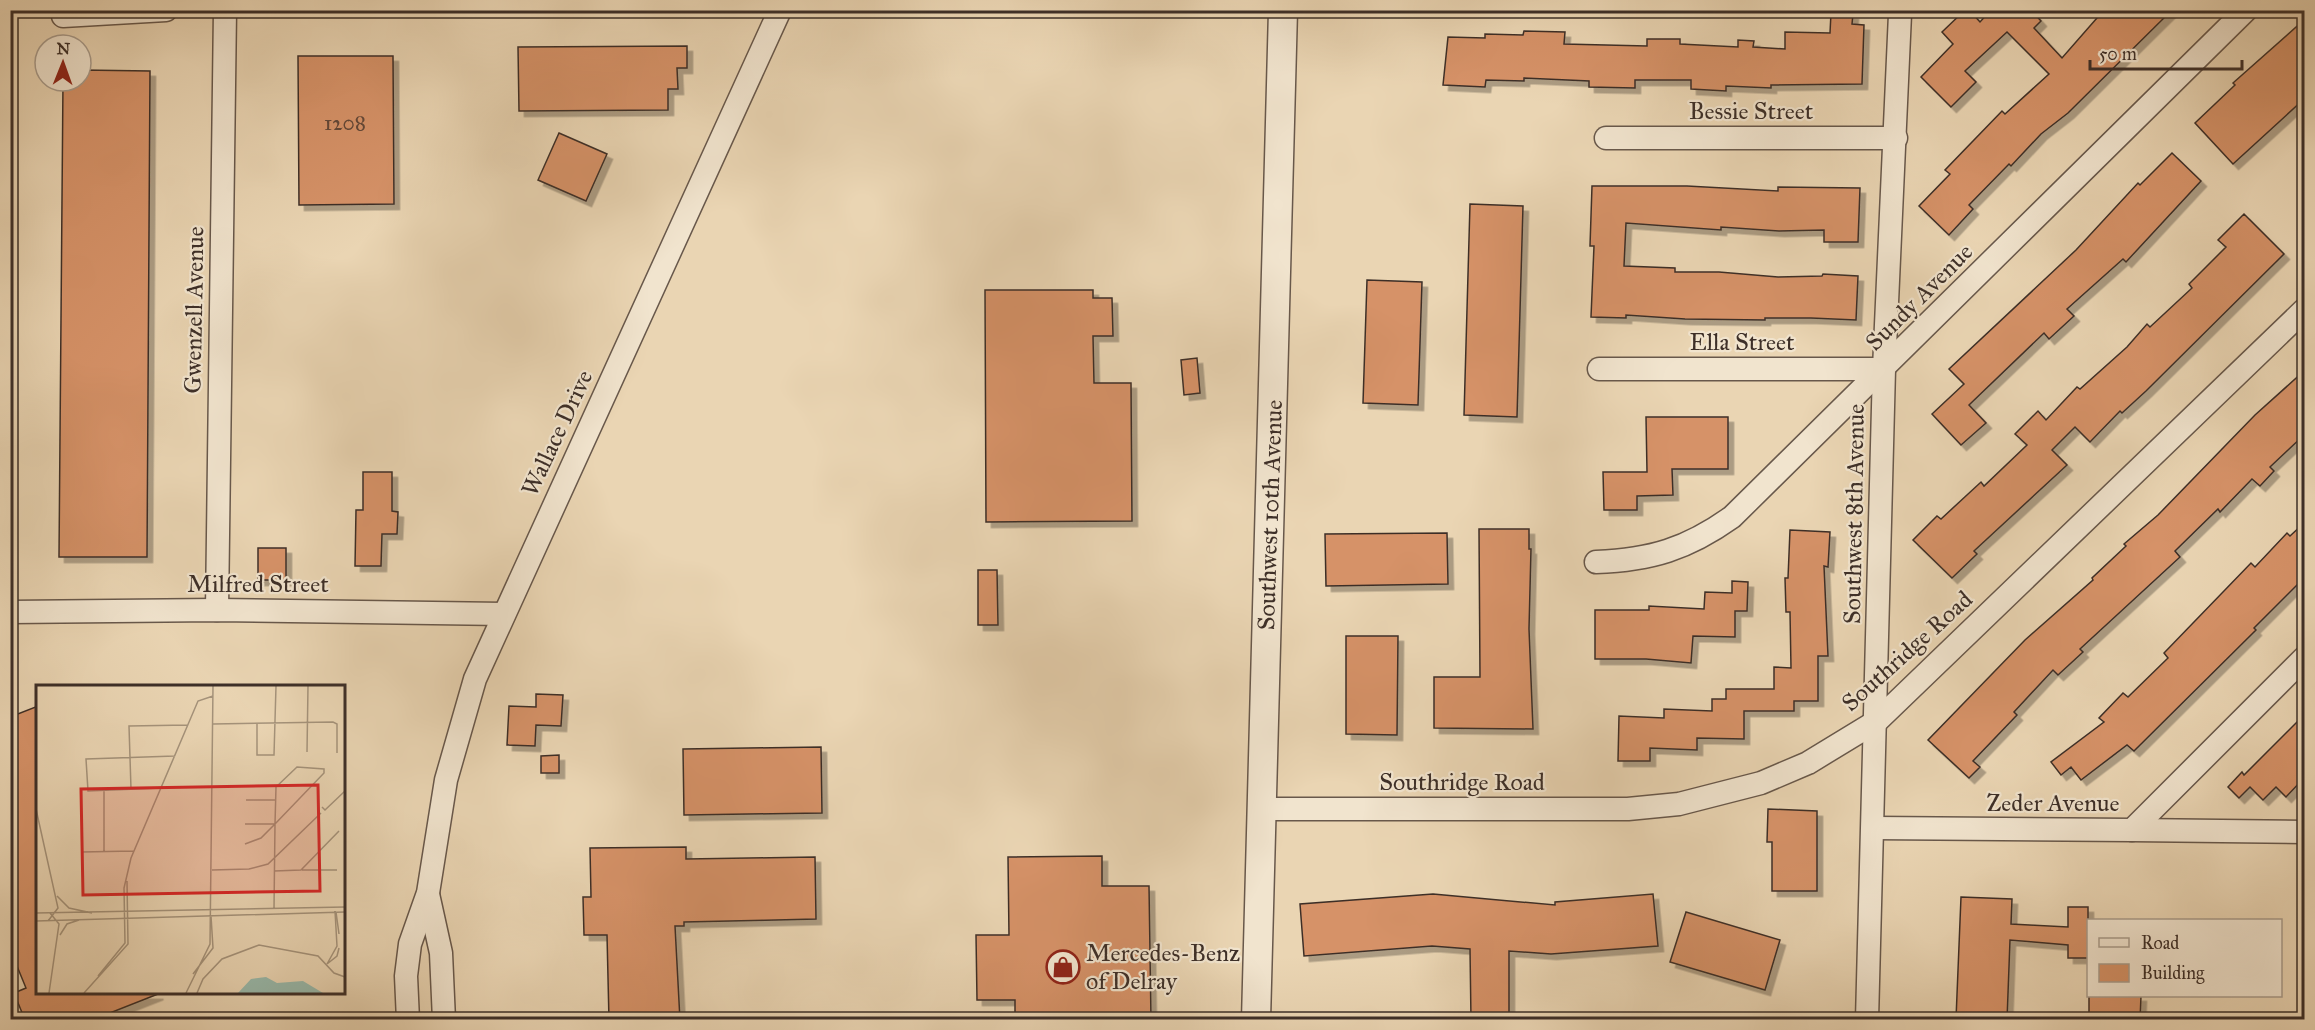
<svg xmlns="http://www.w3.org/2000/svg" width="2315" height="1030" font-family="'IM FELL Great Primer',serif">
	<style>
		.building { fill: #d69267; stroke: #3d2f28; stroke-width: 1.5; filter: url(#shadow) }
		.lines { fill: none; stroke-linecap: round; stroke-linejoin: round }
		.minor-casing { stroke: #68584b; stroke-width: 25 }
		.tertiary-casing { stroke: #68584b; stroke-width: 31 }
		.minor { stroke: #f1e4ce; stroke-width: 22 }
		.tertiary { stroke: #f1e4ce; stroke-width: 28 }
		.labels { text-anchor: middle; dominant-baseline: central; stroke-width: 4.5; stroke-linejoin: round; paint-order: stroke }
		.number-label { font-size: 21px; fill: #634838 }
		.street-label { font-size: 24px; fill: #3d2f28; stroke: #f1e4ce }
		.poi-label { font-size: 24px; fill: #3d2f28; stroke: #f1e4ce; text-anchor: start }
		.inset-road { fill: none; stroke: #a5937b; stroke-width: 1.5 }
		.view { fill: #d62828; fill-opacity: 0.15; stroke: #d62828; stroke-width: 3 }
		.inset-edge { fill: none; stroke: #3d2f28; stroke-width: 3 }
	</style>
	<defs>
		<filter id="shadow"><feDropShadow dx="5.5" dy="5.5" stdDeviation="0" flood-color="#0004"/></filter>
	</defs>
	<rect width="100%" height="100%" fill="#ead5b3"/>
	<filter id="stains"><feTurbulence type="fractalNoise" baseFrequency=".00333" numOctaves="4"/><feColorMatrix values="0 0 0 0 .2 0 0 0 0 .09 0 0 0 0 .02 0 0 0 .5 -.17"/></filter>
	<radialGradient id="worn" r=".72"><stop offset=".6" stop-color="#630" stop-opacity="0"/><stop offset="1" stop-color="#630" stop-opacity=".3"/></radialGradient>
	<!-- building -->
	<g class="building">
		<path d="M 1965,10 L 1969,10 L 1980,22 L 1991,10 L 2031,10 L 2041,21 L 2034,28 L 2062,58 L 2104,10 L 2172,10 L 2068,113 L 2041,134 L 2011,166 L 2009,164 L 1969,205 L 1973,209 L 1949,235 L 1919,206 L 1950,174 L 1945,170 L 2002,111 L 2005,114 L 2049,74 L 2007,32 L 1965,71 L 1976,82 L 1951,107 L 1921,77 L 1953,44 L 1942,32 Z"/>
		<path d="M 1831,13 L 1853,14 L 1852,24 L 1864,25 L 1862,84 L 1771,85 L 1771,88 L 1726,86 L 1726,91 L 1691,89 L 1691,80 L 1635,80 L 1635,88 L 1589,87 L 1589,81 L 1524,78 L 1524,81 L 1486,80 L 1485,87 L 1443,85 L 1448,37 L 1485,38 L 1485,34 L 1523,35 L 1524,31 L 1565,32 L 1564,44 L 1647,46 L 1647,39 L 1680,39 L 1680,44 L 1738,47 L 1738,40 L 1754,41 L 1753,47 L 1785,49 L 1785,32 L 1830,33 Z"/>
		<path d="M 2304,20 L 2304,99 L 2233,164 L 2195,123 L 2235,85 L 2233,83 Z"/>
		<path d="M 687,46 L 687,68 L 677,68 L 678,89 L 668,89 L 668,110 L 519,111 L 518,47 Z"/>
		<path d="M 298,56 L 393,56 L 394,204 L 299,205 Z"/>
		<path d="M 81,70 L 150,71 L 147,557 L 59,557 L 63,81 L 81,81 Z"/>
		<path d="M 559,133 L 607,154 L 586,201 L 538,180 Z"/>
		<path d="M 2172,153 L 2201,181 L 2126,262 L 2123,259 L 2067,309 L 2074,316 L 2049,339 L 2044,333 L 1969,405 L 1986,423 L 1961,445 L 1932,414 L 1964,384 L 1949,369 L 2076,250 L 2138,183 L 2140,185 Z"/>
		<path d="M 1592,186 L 1687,186 L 1778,191 L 1778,187 L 1860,188 L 1858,242 L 1824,242 L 1824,230 L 1779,231 L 1721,227 L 1721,230 L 1626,223 L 1624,266 L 1675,268 L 1675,272 L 1719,272 L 1778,277 L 1822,276 L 1823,274 L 1858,276 L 1856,320 L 1811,318 L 1765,318 L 1765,320 L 1685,319 L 1626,315 L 1626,318 L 1591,317 L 1594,246 L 1590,246 Z"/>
		<path d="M 1470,204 L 1523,206 L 1517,417 L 1464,415 Z"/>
		<path d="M 2244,214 L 2284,254 L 2146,391 L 2122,413 L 2120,411 L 2090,442 L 2075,427 L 2052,450 L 2067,465 L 1974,551 L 1977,554 L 1952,578 L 1913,540 L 1937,516 L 1941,519 L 1981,482 L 1984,486 L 2027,445 L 2015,434 L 2038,411 L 2046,420 L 2077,387 L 2080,389 L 2127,347 L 2147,324 L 2150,327 L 2192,288 L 2189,284 L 2226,247 L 2218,240 Z"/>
		<path d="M 1367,280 L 1422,282 L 1418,405 L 1363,403 Z"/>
		<path d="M 985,290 L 1093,290 L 1093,298 L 1112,298 L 1113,336 L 1093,336 L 1094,383 L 1131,383 L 1132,521 L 986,522 Z"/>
		<path d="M 1197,358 L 1200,393 L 1184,395 L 1181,360 Z"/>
		<path d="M 2304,371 L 2304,435 L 2270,467 L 2274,471 L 2260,486 L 2252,479 L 2220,512 L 2218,509 L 2175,551 L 2180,557 L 2080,649 L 2083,652 L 2058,675 L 2053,670 L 2014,712 L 2017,715 L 1973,761 L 1980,767 L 1969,778 L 1928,740 L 2025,640 L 2093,580 L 2092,578 L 2126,546 L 2124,544 L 2158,515 L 2255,415 Z"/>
		<path d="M 1646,417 L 1728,417 L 1728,469 L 1672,469 L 1673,495 L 1637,496 L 1637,510 L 1604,510 L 1603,472 L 1647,472 Z"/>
		<path d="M 363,472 L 392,472 L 392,511 L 398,512 L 397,534 L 382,534 L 381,566 L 355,566 L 356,510 L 363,510 Z"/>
		<path d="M 2304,523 L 2304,578 L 2254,628 L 2256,630 L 2134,751 L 2127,745 L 2081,780 L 2071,767 L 2061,775 L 2051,762 L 2104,722 L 2099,718 L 2123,693 L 2128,697 L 2168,658 L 2164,653 L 2251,563 L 2255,567 L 2287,533 L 2290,536 Z"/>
		<path d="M 1479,529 L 1529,529 L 1529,549 L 1531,549 L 1529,629 L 1533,729 L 1434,728 L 1434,677 L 1480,677 Z"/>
		<path d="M 1790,530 L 1830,532 L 1828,567 L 1824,566 L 1828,656 L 1818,656 L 1818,701 L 1794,701 L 1794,711 L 1744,711 L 1744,739 L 1697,738 L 1697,750 L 1650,748 L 1650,761 L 1618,761 L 1619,716 L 1664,718 L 1664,709 L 1712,711 L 1712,699 L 1726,699 L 1726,689 L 1774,689 L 1774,667 L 1791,668 L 1790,612 L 1786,612 L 1785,578 L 1788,578 Z"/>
		<path d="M 1447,533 L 1448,584 L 1326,586 L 1325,534 Z"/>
		<rect x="258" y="548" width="28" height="32"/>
		<path d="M 978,570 L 997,570 L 998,625 L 978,625 Z"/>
		<path d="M 1732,581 L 1748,582 L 1747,611 L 1735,611 L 1735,637 L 1693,636 L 1691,663 L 1646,659 L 1595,659 L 1595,610 L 1649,610 L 1649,606 L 1704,609 L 1705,592 L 1732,593 Z"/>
		<path d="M 1346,636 L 1398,636 L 1397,735 L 1346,734 Z"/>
		<path d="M 536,694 L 563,695 L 561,726 L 536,725 L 535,746 L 507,745 L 509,706 L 536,707 Z"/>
		<path d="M 38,706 L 38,993 L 158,994 L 92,1020 L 25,1020 L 14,993 L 26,988 L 10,949 L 10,717 Z"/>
		<path d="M 2304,715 L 2304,778 L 2286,797 L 2276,787 L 2263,800 L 2250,787 L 2239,798 L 2228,787 L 2242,772 L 2244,775 Z"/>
		<path d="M 821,747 L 822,813 L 684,815 L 683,749 Z"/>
		<path d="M 559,755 L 559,773 L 541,773 L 541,756 Z"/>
		<path d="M 1768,809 L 1817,811 L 1817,891 L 1772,891 L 1772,842 L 1767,842 Z"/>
		<path d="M 686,847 L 686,859 L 815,857 L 816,919 L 684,922 L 684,926 L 675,926 L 680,1020 L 609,1020 L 607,935 L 584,935 L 583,897 L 591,897 L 590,848 Z"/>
		<path d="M 1102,856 L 1102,886 L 1149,886 L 1151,1020 L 1015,1020 L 1015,1000 L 977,1000 L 976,935 L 1009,935 L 1008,857 Z"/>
		<path d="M 1433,894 L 1555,905 L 1555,902 L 1653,894 L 1658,946 L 1551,954 L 1509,951 L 1509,1020 L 1471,1020 L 1470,949 L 1432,946 L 1304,956 L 1300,904 Z"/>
		<path d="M 1961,897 L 2012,899 L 2011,924 L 2068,927 L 2068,907 L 2088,907 L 2088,958 L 2068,958 L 2068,945 L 2010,940 L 2007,1020 L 1956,1019 Z"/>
		<path d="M 1686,912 L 1780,940 L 1765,990 L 1670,962 Z"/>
		<path d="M 2089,996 L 2141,996 L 2140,1020 L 2089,1020 Z"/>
	</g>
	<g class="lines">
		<!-- minor casing -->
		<g class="minor-casing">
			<g id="minor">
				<path d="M 63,10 L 63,16 L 166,10"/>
				<path d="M 1606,138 L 1896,138"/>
				<path d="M 1599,369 L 1884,369"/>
				<path d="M 1596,562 C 1651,560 1687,549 1732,517 L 2246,10"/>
				<path d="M 217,610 L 225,10"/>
				<path d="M 10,612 L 217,610 L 504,614"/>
				<path d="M 1262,809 L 1628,809 L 1679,804 L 1761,783 L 1808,763 L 1877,721 L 2304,310"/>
				<path d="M 1874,828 L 2132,830 L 2304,658"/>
				<path d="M 2132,830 L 2304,832"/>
				<path d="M 428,894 L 441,953 L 444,1020"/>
				<path d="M 408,1020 L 406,976 L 410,944 L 428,893 L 446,780 L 475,679 L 780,10"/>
				<path d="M 1867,1020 L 1884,369 L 1900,14 L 1902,10"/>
			</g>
		</g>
		<!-- tertiary casing -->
		<g class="tertiary-casing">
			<path id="tertiary" d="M 1256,1020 L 1283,10"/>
		</g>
		<!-- minor -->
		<use href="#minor" class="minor"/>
		<!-- tertiary -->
		<use href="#tertiary" class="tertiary"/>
	</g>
	<!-- icons -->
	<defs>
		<g id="shop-ring" transform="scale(1.725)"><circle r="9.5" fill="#f1e4ce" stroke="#8f2418" stroke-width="1.5"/><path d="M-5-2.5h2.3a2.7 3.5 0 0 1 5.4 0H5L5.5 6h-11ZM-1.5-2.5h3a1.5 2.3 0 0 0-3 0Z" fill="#8f2418"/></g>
	</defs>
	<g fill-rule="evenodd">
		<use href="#shop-ring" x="1063" y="967"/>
	</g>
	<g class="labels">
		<!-- number labels -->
		<g class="number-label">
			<text x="345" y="123">1208</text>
		</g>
		<!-- street labels -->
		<g class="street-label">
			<text x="1751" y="111">Bessie Street</text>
			<text transform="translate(1919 297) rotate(-45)">Sundy Avenue</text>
			<text transform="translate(194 310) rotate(-89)">Gwenzell Avenue</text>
			<text x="1742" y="342">Ella Street</text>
			<text transform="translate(557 433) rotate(-65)">Wallace Drive</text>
			<text transform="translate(1854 514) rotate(-89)">Southwest 8th Avenue</text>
			<text transform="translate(1270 515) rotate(-88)">Southwest 10th Avenue</text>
			<text x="258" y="584">Milfred Street</text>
			<text transform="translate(1907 651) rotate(-42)">Southridge Road</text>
			<text x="1462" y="782">Southridge Road</text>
			<text x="2053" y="803">Zeder Avenue</text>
		</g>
		<!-- poi labels -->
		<g class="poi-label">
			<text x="1086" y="953">Mercedes-Benz<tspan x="1086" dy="28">of Delray</tspan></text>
		</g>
	</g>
	<!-- overview -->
	<g transform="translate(36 685)">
		<rect width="309" height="309" fill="#ead5b3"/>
		<path d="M 230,292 L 241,298 L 267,296 L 287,308 L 202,308 L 215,294 Z" fill="#98b9ab"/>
		<path class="inset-road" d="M 221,38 L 221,70 L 238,70 L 240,1M 177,39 L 297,37 L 301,39 L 301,68M 271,67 L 272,1M 125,103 L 52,106 L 50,74 L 139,71M 95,104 L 93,41 L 152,40M 68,105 L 68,166M 210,115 L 239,115M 286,122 L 289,125 L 309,106M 0,124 L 22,223 L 12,236M 209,139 L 239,139M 209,159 L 225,153 L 239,139 L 288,88 L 288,84 L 261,82 L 240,102 L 239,139 L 238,224M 45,167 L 98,166M 176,185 L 213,184 L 232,179 L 285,128M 266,185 L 301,185M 238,186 L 265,185 L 303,146M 21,211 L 33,223 L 56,228M 0,216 L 0,260M 300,227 L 303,249M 0,228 L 309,222M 0,236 L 309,227M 24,250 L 31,239 L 43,235M 291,279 L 301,261 L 299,226M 291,279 L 301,271 L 303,263M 157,289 L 177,263 L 175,231M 62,291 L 89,258 L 88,203 L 95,173 L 162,16 L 177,11M 13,308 L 23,239 L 14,228M 48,308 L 92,259 L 91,196M 150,308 L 174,259 L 177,1M 161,308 L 167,294 L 186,274 L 223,260 L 282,271 L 298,288 L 309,292"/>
		<path class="view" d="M 282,100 L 284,206 L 47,210 L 45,104 Z"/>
		<rect width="309" height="309" class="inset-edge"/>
	</g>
	<!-- margin -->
	<rect width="2315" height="1030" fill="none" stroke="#ead5b3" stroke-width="36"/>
	<rect x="12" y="12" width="2291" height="1006" fill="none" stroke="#3d2f28" stroke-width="3"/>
	<rect x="18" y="18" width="2279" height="994" fill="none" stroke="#3d2f28" stroke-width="1.5"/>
	<!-- legend -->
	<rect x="2087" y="919" width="195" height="78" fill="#f1e4ce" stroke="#a99c8c" stroke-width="1.5"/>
	<rect x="2099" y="938" width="30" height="9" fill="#f1e4ce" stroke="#a99c8c" stroke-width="1.5"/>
	<text x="2141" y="949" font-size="18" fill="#3d2f28">Road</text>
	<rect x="2099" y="964" width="30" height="18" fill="#d69267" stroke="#a99c8c" stroke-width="1.5"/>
	<text x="2141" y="979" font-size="18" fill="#3d2f28">Building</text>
	<!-- north arrow -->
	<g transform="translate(63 63) rotate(1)"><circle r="28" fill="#f1e4ce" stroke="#a99c8c" stroke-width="1.5"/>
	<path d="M0-4.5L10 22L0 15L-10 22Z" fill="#8f2418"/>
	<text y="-9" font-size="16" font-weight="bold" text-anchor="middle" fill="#3d2f28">N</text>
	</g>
	<!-- scale -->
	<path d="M2090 60v9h152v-9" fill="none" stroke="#3d2f28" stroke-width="3"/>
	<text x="2099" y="60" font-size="18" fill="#3d2f28" stroke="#f1e4ce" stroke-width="4.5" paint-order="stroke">50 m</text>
	<rect width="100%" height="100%" filter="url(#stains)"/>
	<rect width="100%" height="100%" fill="url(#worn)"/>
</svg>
